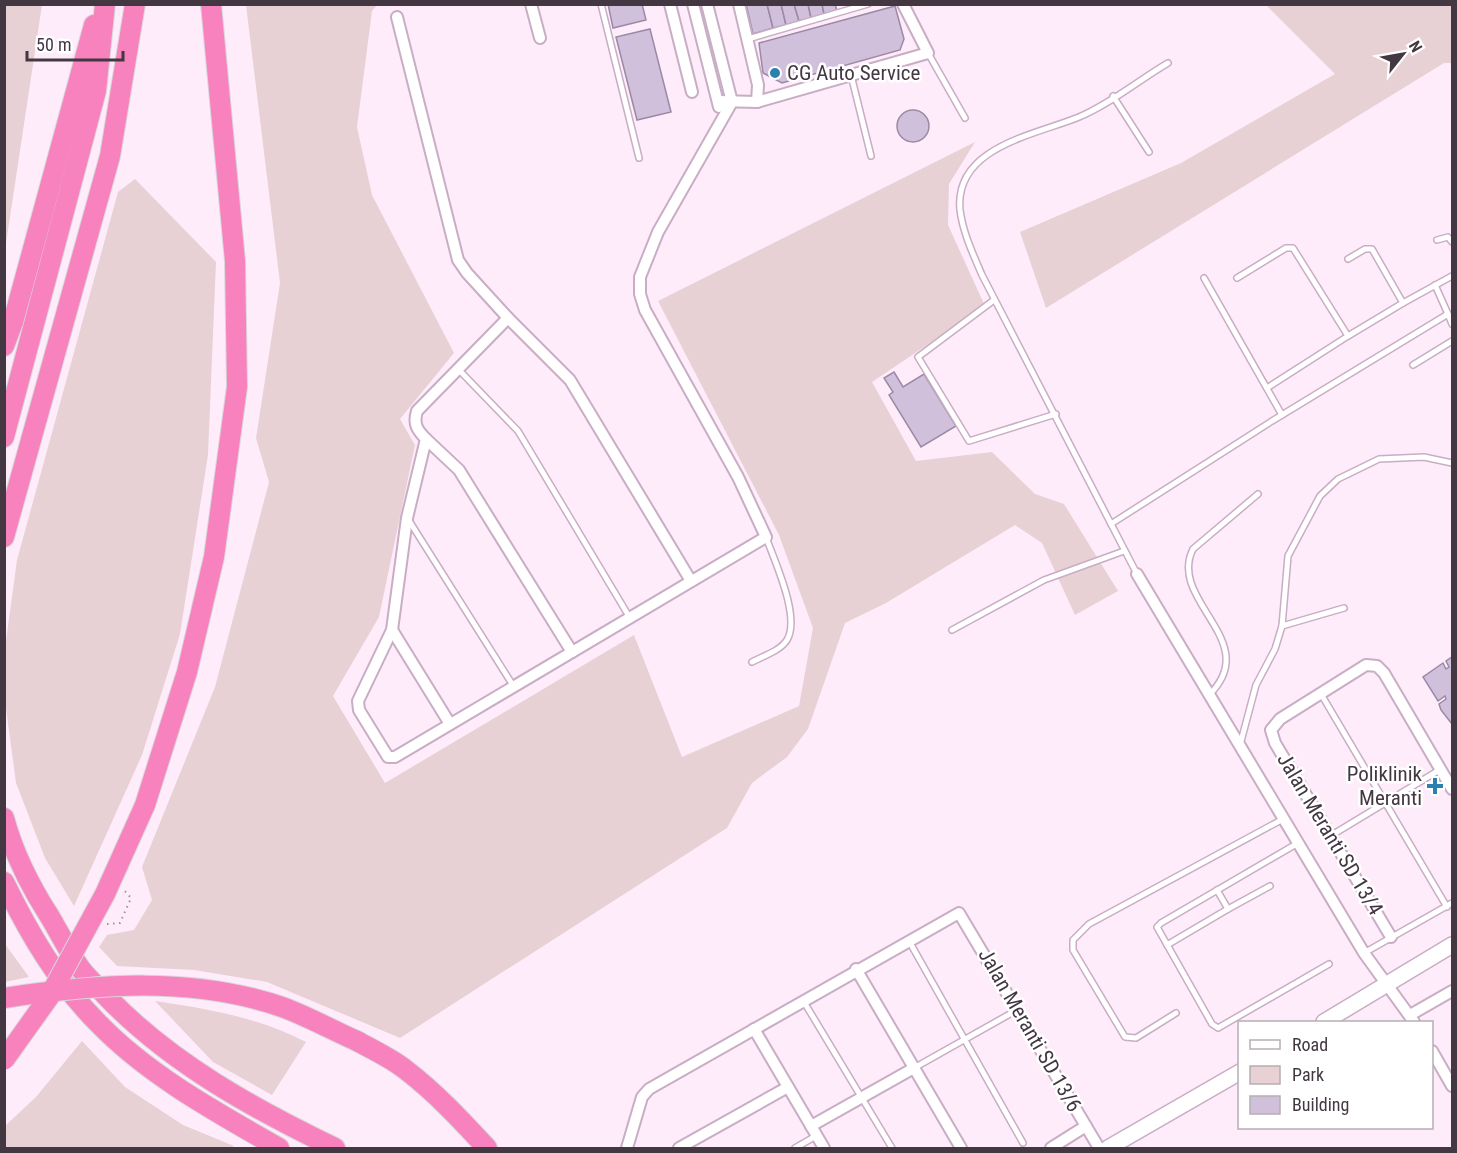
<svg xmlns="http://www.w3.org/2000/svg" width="1457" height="1153" font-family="'Roboto Condensed',sans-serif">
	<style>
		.green { fill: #e8d1d4 }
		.building { fill: #d1c0dc; stroke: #9b89a5; stroke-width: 1.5 }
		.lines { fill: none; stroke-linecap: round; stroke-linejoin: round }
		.lane-casing { stroke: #c9adc4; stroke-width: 8 }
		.street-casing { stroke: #c9adc4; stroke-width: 14 }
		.secondary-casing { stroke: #c9adc4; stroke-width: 18 }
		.highway-casing { stroke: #d9d7d9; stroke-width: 22 }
		.path { stroke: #9f909c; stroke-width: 2; stroke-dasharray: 1.5 4.5; stroke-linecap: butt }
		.lane { stroke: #fff; stroke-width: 5 }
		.street { stroke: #fff; stroke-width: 10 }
		.secondary { stroke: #fff; stroke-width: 15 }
		.highway { stroke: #f782bd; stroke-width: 20 }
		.highway-bridge-casing { stroke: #d9d7d9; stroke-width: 22; stroke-linecap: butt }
		.highway-bridge { stroke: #f782bd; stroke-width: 20 }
		.poi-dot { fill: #2a80af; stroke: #fff; stroke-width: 2 }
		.labels { text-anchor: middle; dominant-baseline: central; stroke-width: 5; stroke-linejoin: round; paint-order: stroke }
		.poi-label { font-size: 21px; fill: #433741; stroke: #fff; text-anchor: start }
		.street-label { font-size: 21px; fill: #433741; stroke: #fff }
	</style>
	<rect width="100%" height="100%" fill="#feecfb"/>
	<!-- green -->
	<g class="green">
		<path d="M 5,4 L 42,5 L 5,250 L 4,5 Z"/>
		<path d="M 246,5 L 377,5 L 372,11 L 357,127 L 372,195 L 454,353 L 400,419 L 415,445 L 379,617 L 333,696 L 385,783 L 634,635 L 682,757 L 799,706 L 813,628 L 779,535 L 658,301 L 975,142 L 949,184 L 948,225 L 985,306 L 872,382 L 916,461 L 992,452 L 1035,494 L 1064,504 L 1118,591 L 1075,615 L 1042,543 L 1015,525 L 886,603 L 845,623 L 808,729 L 787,757 L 752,783 L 727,828 L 400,1038 L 267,982 L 194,970 L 117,966 L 99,947 L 107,935 L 134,930 L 152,900 L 142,867 L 215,687 L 269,482 L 256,438 L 280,283 Z"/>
		<path d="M 1266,5 L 1452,5 L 1452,63 L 1444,63 L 1046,308 L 1020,232 L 1181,163 L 1335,74 Z"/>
		<path d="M 135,179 L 216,262 L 208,455 L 180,634 L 142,755 L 74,906 L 45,858 L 16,783 L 5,701 L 4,655 L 17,560 L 118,192 Z"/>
		<path d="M 4,944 L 5,944 L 29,977 L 5,982 Z"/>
		<path d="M 155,1001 C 208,1009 258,1017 306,1042 L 272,1095 L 213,1062 Z"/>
		<path d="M 82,1041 L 125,1087 L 183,1125 L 234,1146 L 231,1148 L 5,1148 L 5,1126 L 36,1097 Z"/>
	</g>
	<!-- building -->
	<g class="building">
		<path d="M 608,4 L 642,4 L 646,20 L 613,28 Z"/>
		<path d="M 746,4 L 767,4 L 773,28 L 753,34 Z"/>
		<path d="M 767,4 L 781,4 L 786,25 L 773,28 Z"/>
		<path d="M 781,4 L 794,4 L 799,21 L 786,25 Z"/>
		<path d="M 794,4 L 808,4 L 811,18 L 799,21 Z"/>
		<path d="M 808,4 L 822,4 L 824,14 L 811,18 Z"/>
		<path d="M 822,4 L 835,4 L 837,11 L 824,14 Z"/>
		<path d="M 895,6 L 904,39 L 900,50 L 782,83 L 763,73 L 759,43 Z"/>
		<path d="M 650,29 L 671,112 L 637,120 L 616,37 Z"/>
		<circle cx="913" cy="126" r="16"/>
		<path d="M 894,372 L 903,387 L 924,374 L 956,426 L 921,447 L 889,395 L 893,392 L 884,378 Z"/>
		<path d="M 1452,657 L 1452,724 L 1441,710 L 1439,704 L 1446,699 L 1445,696 L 1438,701 L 1423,677 L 1443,663 L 1446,669 L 1449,667 L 1446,661 Z"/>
	</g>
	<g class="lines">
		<!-- lane casing -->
		<g class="lane-casing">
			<g id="lane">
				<path d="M 601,4 L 639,158"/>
				<path d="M 748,39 L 868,4"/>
				<path d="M 928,53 L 965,118"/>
				<path d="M 851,75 L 871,156"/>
				<path d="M 1113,96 L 1149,152"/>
				<path d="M 1437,240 L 1448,237 L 1452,242"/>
				<path d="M 1204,278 L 1282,415"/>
				<path d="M 1237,278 L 1286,248 L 1293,248 L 1348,336 L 1267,388"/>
				<path d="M 1435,285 L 1448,314"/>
				<path d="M 994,300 L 918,357 L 969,441 L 1056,414"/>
				<path d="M 1403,303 L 1452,276"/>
				<path d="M 1348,336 L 1403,303 L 1372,249 L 1365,249 L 1348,259"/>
				<path d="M 1413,365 L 1452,341"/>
				<path d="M 459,370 L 518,431 L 630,618"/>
				<path d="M 408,519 L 514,687"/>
				<path d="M 1111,524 L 1272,421 L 1448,314 L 1452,324"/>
				<path d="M 1137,574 L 982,275 C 973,254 963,233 960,210 C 954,147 1035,135 1079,117 C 1110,104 1139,80 1168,63"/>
				<path d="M 1282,626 L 1344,608"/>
				<path d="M 952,630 L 1044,580 L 1124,551"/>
				<path d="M 752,662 C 763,656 780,651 787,640 C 801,617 774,560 766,537"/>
				<path d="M 1321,694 L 1447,907"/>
				<path d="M 1209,695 C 1264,641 1167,601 1193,549 L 1258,494"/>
				<path d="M 1240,745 L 1256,685 L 1275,649 L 1282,626 L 1288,556 L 1320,496 L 1338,479 L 1379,459 L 1424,457 L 1452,463"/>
				<path d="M 1332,835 L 1441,769"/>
				<path d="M 1298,843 L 1161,923 L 1157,927 L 1212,1024 L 1218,1028 L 1329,964"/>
				<path d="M 1217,890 L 1228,909 L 1270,886"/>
				<path d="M 909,941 L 1023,1143"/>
				<path d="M 1167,945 L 1228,909"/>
				<path d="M 1364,953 L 1452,903"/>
				<path d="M 804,1002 L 892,1148"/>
				<path d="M 1176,1013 L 1136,1038 L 1125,1037 L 1073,950 L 1073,940 L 1089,924 L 1283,819"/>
				<path d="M 914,1068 L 1017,1010"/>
				<path d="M 795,1148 L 816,1136"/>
			</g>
		</g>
		<!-- street casing -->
		<g class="street-casing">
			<g id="street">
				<path d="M 531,4 L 540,38"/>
				<path d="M 670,4 L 692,92"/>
				<path d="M 693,4 L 719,107"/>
				<path d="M 739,4 L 758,85 L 757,102"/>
				<path d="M 397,17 L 458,260 L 467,273 L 508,318 L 570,380 L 691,581"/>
				<path d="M 719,101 L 757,102 L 928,53 L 903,4"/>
				<path d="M 508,318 L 417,411 C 413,424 417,430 426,439 L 407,518 L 392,630 L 358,701 L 359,710 L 388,757 L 395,757 L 766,537 L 738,477 L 645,310 L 640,294 L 640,277 L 658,232 L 732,102 L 707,4"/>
				<path d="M 426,439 L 459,470 L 572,652"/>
				<path d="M 1137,574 L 1364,953 L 1414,1022"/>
				<path d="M 392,630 L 450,724"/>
				<path d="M 1391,937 L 1275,743 L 1271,730 L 1280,719 L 1366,665 L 1377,666 L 1384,673 L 1452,789"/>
				<path d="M 856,969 L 961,1148"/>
				<path d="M 1410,1015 L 1452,991"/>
				<path d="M 754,1029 L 824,1148"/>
				<path d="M 1432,1051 L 1452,1086"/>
				<path d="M 811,1126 L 914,1068"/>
				<path d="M 627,1148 L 642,1097 L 649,1089 L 959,913 L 1099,1148"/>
				<path d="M 679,1148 L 788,1087"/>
				<path d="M 1051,1148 L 1086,1126"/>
			</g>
		</g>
		<!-- secondary casing -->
		<g class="secondary-casing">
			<g id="secondary">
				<path d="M 1324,1022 L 1452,945"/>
				<path d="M 1108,1148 L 1240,1072"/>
			</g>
		</g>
		<!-- highway casing -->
		<g class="highway-casing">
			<g id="highway">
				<path d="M 4,346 L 13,322 L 94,25"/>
				<path d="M 4,437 L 96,91 L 105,4"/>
				<path d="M 4,537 L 110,156 L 135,4"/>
				<path d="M 145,805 L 187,672 L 214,557 L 237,387 L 235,261 L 211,4"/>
				<path d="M 4,818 C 14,855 30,886 50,917 C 60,934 69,952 80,968 C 88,979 99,988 108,998 C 172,1064 254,1109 335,1148"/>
				<path d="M 4,882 C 29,933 58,983 98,1023 C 148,1075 216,1112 279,1148"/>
				<path d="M 357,1041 C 373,1050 391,1058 406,1070 C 436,1093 461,1120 487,1148"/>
			</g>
		</g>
		<!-- path -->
		<path class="path" d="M 107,924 L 120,923 L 131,898 L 124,890"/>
		<!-- lane -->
		<use href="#lane" class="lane"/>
		<!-- street -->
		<use href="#street" class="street"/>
		<!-- secondary -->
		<use href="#secondary" class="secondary"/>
		<!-- highway -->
		<use href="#highway" class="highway"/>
		<!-- highway-bridge casing -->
		<g class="highway-bridge-casing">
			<g id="highway-bridge">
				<path d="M 4,998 C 97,984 192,976 282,1007 C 307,1016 332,1030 357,1041"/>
				<path d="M 4,1060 L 49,997 L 105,894 L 145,805"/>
			</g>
		</g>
		<!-- highway-bridge -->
		<use href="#highway-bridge" class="highway-bridge"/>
	</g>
	<!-- markers -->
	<g class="poi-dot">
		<circle cx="775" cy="73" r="6"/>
		<path d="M1432 777h6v6h6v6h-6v6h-6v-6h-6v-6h6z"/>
	</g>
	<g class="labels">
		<!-- poi labels -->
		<g class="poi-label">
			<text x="787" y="73">CG Auto Service</text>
			<text x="1422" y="774" text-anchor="end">Poliklinik<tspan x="1422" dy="24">Meranti</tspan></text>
		</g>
		<!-- street labels -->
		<g class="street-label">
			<text transform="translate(1330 834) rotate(59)">Jalan Meranti SD 13/4</text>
			<text transform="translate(1030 1030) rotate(60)">Jalan Meranti SD 13/6</text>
		</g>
	</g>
	<!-- border -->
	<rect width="1457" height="1153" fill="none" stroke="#433741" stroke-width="12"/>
	<!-- legend -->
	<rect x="1238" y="1021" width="195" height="108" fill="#ffffff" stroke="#b4afb3" stroke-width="1.5"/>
	<rect x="1250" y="1040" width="30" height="9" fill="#ffffff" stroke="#b4afb3" stroke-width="1.5"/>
	<text x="1292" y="1051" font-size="18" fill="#433741">Road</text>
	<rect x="1250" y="1066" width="30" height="18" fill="#e8d1d4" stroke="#b4afb3" stroke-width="1.5"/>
	<text x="1292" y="1081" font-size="18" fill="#433741">Park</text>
	<rect x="1250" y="1096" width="30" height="18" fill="#d1c0dc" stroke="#b4afb3" stroke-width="1.5"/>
	<text x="1292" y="1111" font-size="18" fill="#433741">Building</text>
	<!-- north arrow -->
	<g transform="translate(1403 54) rotate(59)" stroke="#ffffff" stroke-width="4.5" paint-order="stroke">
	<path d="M0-4.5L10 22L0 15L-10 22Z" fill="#433741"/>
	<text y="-9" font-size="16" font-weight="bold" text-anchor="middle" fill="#433741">N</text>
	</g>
	<!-- scale -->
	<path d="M27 51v9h96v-9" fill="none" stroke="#433741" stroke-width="3"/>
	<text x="36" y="51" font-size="18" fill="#433741" stroke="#ffffff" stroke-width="4.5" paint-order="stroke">50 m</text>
</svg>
